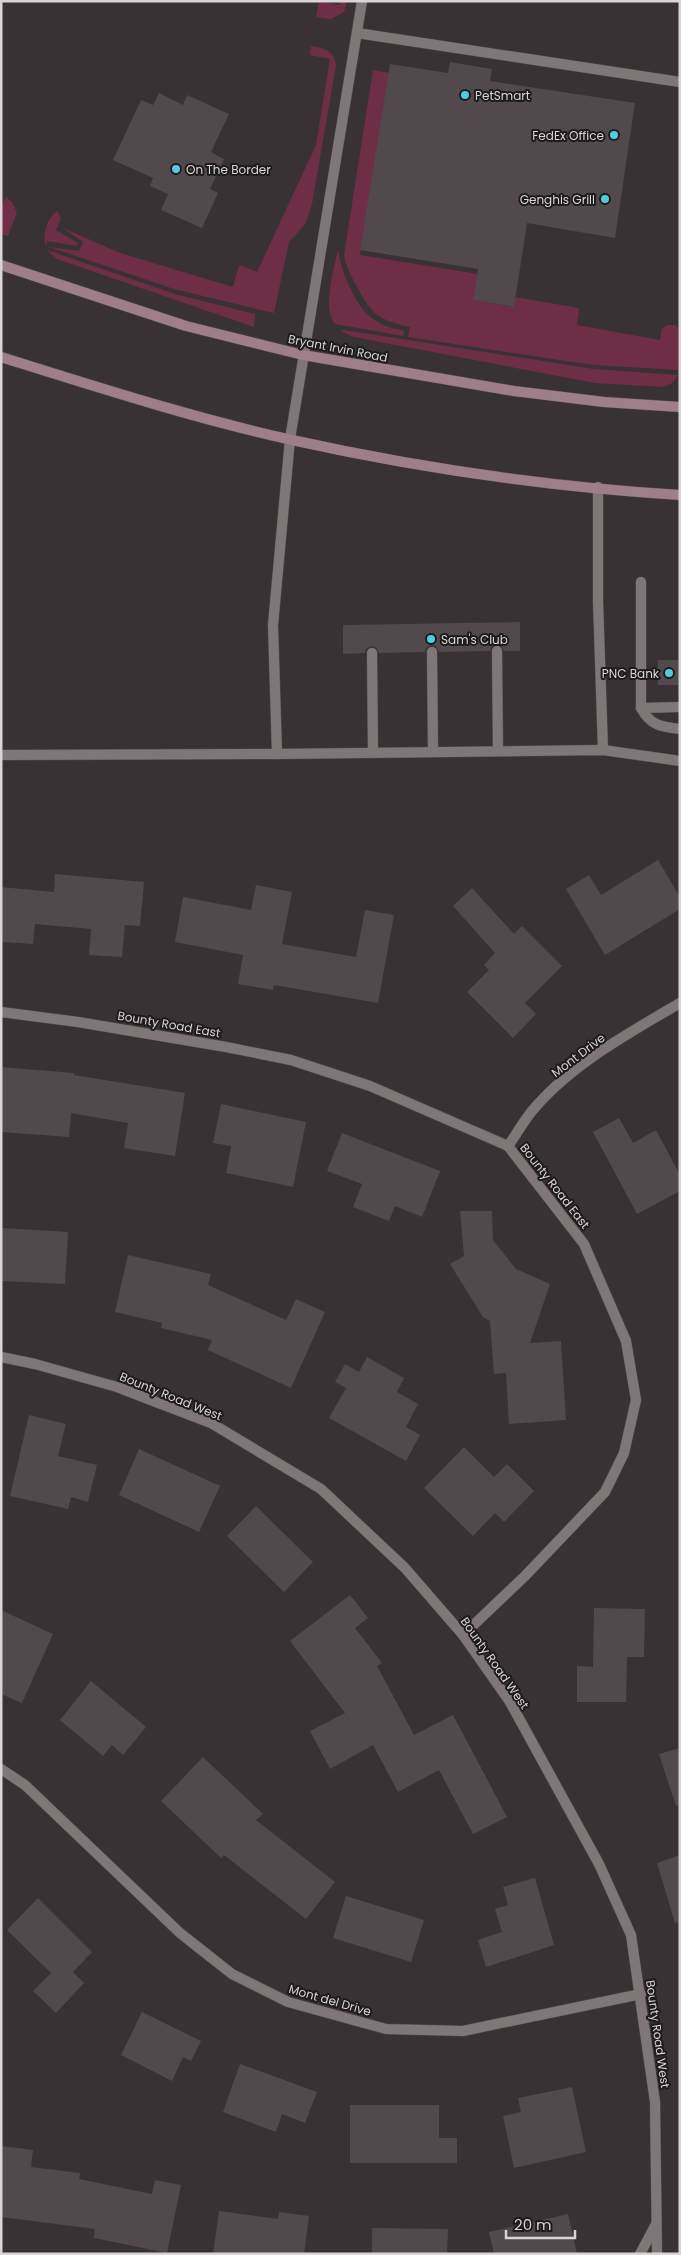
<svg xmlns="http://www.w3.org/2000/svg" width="681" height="2255" font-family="Poppins,sans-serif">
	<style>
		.green { fill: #6e2e45 }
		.building { fill: #51494b }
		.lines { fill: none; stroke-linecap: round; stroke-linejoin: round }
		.service-casing { stroke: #544e4f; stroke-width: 11 }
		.minor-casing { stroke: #544e4f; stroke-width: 11 }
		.secondary-casing { stroke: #544e4f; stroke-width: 11 }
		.service { stroke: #7f7678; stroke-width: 10 }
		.minor { stroke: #7f7678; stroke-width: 10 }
		.secondary { stroke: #9e7e88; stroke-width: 10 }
		.poi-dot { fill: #54cadd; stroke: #1e1b1c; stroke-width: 2 }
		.labels { text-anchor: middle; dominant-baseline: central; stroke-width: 4; stroke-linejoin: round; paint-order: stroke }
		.poi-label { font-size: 12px; fill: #d9d4d5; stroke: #1e1b1c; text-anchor: start }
		.street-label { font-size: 12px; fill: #d9d4d5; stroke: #1e1b1c }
	</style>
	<rect width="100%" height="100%" fill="#393234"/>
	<!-- green -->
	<g class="green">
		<path d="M 319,1 L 339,5 L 340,1 L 347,1 L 344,12 L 331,19 L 316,17 Z"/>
		<path d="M 311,46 C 324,48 334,50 336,65 L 312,204 L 306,223 L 289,242 L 274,313 L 174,289 L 49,247 L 79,251 L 83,242 L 63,228 L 120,253 L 233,287 L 239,265 L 257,272 L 316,145 L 330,59 L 310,55 Z"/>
		<path d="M 373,70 L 389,73 L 360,255 L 478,274 L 474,300 L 513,307 L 515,297 L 579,308 L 577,325 L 660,340 L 662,328 L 668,325 L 675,325 L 680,330 L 679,370 L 593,365 L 408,337 L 410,327 C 379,320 372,315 357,287 C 351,276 346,267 344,255 Z"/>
		<path d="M 6,197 L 12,202 L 17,213 L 8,236 L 1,234 L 1,206 Z"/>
		<path d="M 57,211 L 61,218 L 56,230 L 78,243 L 76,246 L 47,241 L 46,246 C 42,235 47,219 57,211 Z"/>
		<path d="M 338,249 C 340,268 354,302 368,315 C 379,325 391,328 404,331 L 403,336 L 335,324 C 322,308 334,269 338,249 Z"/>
		<path d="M 47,250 L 175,294 L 255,314 L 254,327 L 57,259 Z"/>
		<path d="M 344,330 L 594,369 L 678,375 L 672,383 L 663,387 L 595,383 L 354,337 L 340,331 Z"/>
	</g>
	<!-- building -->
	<g class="building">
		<path d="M 450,62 L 492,69 L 490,81 L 635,103 L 615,238 L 527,223 L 514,307 L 473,300 L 478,269 L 360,250 L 390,64 L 448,73 Z"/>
		<path d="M 159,93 L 183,105 L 187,95 L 229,114 L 211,152 L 224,159 L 210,189 L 218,193 L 202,228 L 161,210 L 168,194 L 150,186 L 153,178 L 113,160 L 141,100 L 153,105 Z"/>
		<path d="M 520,622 L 520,651 L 504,651 L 501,645 L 496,644 L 491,647 L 490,651 L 439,652 L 436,646 L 431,645 L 426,648 L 425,652 L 379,653 L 376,647 L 371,646 L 366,649 L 365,653 L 343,654 L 343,625 Z"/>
		<rect x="658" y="660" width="22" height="25"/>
		<path d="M 658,860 L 680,897 L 680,909 L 605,955 L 566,889 L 589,875 L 601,895 Z"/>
		<path d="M 55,874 L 144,882 L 140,926 L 125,925 L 122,957 L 89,955 L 91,929 L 35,924 L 33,944 L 1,942 L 1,887 L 54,892 Z"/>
		<path d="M 256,885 L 292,892 L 282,944 L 356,957 L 365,910 L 394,915 L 378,1003 L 274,985 L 273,990 L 238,984 L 243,955 L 175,942 L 183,897 L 251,910 Z"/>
		<path d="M 472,888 L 514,934 L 522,926 L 562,966 L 525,1003 L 536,1014 L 513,1038 L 467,992 L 489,970 L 484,965 L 495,953 L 453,906 Z"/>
		<path d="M 1,1067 L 74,1073 L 74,1075 L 185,1093 L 175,1156 L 124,1148 L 128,1123 L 71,1113 L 69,1137 L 1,1132 Z"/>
		<path d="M 221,1104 L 306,1122 L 293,1187 L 226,1173 L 231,1146 L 213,1143 Z"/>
		<path d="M 619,1118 L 633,1143 L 656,1130 L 680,1175 L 680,1191 L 637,1214 L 593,1132 Z"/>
		<path d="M 342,1133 L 440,1171 L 422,1217 L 395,1206 L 389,1221 L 353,1207 L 362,1184 L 327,1171 Z"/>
		<path d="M 460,1211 L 492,1211 L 493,1240 L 516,1269 L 550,1284 L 530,1343 L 561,1341 L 566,1420 L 509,1424 L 506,1373 L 494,1374 L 490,1321 L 483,1317 L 450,1264 L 464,1256 Z"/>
		<path d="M 1,1228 L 68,1232 L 65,1284 L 1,1281 Z"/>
		<path d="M 128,1255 L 211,1274 L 208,1285 L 286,1320 L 296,1299 L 325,1312 L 291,1388 L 208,1350 L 212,1340 L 161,1328 L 162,1323 L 115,1312 Z"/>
		<path d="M 367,1357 L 404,1378 L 397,1392 L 418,1404 L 406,1427 L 420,1435 L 406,1461 L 329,1418 L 346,1388 L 335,1382 L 345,1364 L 359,1372 Z"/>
		<path d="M 29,1415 L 66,1424 L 58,1456 L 97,1465 L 88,1502 L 71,1497 L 68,1509 L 10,1496 Z"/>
		<path d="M 464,1447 L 494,1477 L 507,1464 L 534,1491 L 504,1522 L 495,1513 L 473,1536 L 424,1488 Z"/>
		<path d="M 139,1449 L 220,1486 L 199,1532 L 119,1495 Z"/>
		<path d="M 256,1506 L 313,1562 L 284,1592 L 227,1536 Z"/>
		<path d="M 350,1595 L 368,1618 L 355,1628 L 382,1663 L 377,1666 L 414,1735 L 453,1715 L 507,1817 L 473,1834 L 439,1770 L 398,1792 L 373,1745 L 330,1769 L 310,1731 L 345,1713 L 290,1641 Z"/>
		<path d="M 594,1608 L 645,1609 L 644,1657 L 627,1657 L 626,1702 L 577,1702 L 577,1666 L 593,1667 Z"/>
		<path d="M 1,1610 L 53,1634 L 22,1703 L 1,1694 Z"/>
		<path d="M 91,1681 L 146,1727 L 123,1755 L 112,1745 L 103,1756 L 60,1720 Z"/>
		<path d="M 680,1748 L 680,1805 L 676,1806 L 659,1754 Z"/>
		<path d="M 203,1757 L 263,1814 L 256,1820 L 335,1882 L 306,1919 L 224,1855 L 221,1858 L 161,1801 Z"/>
		<path d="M 680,1855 L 680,1922 L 675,1923 L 657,1863 Z"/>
		<path d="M 535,1878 L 554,1945 L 486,1967 L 478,1940 L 502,1932 L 495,1909 L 508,1905 L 503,1887 Z"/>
		<path d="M 346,1896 L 424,1920 L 411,1962 L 333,1938 Z"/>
		<path d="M 38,1898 L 92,1952 L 73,1972 L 84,1983 L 56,2013 L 33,1991 L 51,1973 L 7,1930 Z"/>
		<path d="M 142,2012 L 201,2041 L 191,2061 L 183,2057 L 172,2081 L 121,2055 Z"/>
		<path d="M 240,2064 L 317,2092 L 305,2123 L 282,2114 L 276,2132 L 223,2112 Z"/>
		<path d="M 572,2087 L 586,2152 L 514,2168 L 503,2116 L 521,2112 L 518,2098 Z"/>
		<path d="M 350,2105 L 439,2105 L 439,2138 L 457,2138 L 457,2163 L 350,2163 Z"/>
		<path d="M 1,2146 L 33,2150 L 31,2167 L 80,2173 L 79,2179 L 152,2194 L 155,2180 L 181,2185 L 167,2253 L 94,2238 L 95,2229 L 1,2217 Z"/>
		<path d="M 219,2211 L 278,2219 L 279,2212 L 309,2216 L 304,2254 L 213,2254 Z"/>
		<path d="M 568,2214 L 577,2254 L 494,2254 L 489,2232 Z"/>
		<path d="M 372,2228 L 448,2229 L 447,2254 L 372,2254 Z"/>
	</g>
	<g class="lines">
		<!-- service casing -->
		<g class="service-casing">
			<g id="service">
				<path d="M 357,33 L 680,82"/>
				<path d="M 598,487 L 598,601 L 603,750"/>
				<path d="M 641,582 L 641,708 C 650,725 661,727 680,729"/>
				<path d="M 497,651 L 498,751"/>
				<path d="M 432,652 L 433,752"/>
				<path d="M 372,653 L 373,753"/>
				<path d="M 641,708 L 679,707"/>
				<path d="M 277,754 L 603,750 L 680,761"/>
				<path d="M 1,755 L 277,754 L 273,625 L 290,439 L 362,1"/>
			</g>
		</g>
		<!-- minor casing -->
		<g class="minor-casing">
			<g id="minor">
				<path d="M 1,1012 L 78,1022 L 226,1047 L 291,1060 L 370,1086 L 508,1146 L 584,1244 L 626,1341 L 636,1400 L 624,1453 L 605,1492 L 525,1576 L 463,1635"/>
				<path d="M 508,1146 C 516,1135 523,1122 532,1111 C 570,1065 629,1033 680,1003"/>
				<path d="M 1,1357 L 35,1364 L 117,1387 L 211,1423 L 321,1489 L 405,1568 L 463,1635 L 510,1702 L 599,1864 L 631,1935 L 655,2102 L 657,2254"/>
				<path d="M 1,1769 L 25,1785 L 180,1933 L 232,1974 L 288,2002 L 386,2029 L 463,2031 L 641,1994"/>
				<path d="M 640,2254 L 656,2224"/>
			</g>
		</g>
		<!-- secondary casing -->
		<g class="secondary-casing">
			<g id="secondary">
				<path d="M 1,265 L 186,326 L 303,355 L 514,391 L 604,402 L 680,407"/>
				<path d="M 1,357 C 97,387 193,418 292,440 C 419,468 550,487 680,495"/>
			</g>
		</g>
		<!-- service -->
		<use href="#service" class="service"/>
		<!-- minor -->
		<use href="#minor" class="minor"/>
		<!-- secondary -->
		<use href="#secondary" class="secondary"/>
	</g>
	<!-- markers -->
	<g class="poi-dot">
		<circle cx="465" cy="95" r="5"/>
		<circle cx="614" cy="135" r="5"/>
		<circle cx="176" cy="169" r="5"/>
		<circle cx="605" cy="199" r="5"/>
		<circle cx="431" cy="639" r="5"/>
		<circle cx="669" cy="673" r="5"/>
	</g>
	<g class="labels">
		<!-- poi labels -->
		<g class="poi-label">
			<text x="475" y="95">PetSmart</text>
			<text x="604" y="135" text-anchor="end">FedEx Office</text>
			<text x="186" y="169">On The Border</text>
			<text x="595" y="199" text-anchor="end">Genghis Grill</text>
			<text x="441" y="639">Sam's Club</text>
			<text x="659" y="673" text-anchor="end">PNC Bank</text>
		</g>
		<!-- street labels -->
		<g class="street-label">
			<text transform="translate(338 348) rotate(11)">Bryant Irvin Road</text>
			<text transform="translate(169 1024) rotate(10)">Bounty Road East</text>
			<text transform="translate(578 1055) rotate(-37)">Mont Drive</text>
			<text transform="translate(555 1186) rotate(52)">Bounty Road East</text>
			<text transform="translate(171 1396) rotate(22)">Bounty Road West</text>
			<text transform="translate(495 1663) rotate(55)">Bounty Road West</text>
			<text transform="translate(330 2000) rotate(16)">Mont del Drive</text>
			<text transform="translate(658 2034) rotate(82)">Bounty Road West</text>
		</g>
	</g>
	<!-- border -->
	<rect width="681" height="2255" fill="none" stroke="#d9d4d5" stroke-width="5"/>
	<!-- scale -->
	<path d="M506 2230v8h69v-8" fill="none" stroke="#d9d4d5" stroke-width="2.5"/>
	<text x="514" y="2230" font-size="15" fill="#d9d4d5" stroke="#1e1b1c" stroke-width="4" paint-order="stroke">20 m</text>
</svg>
